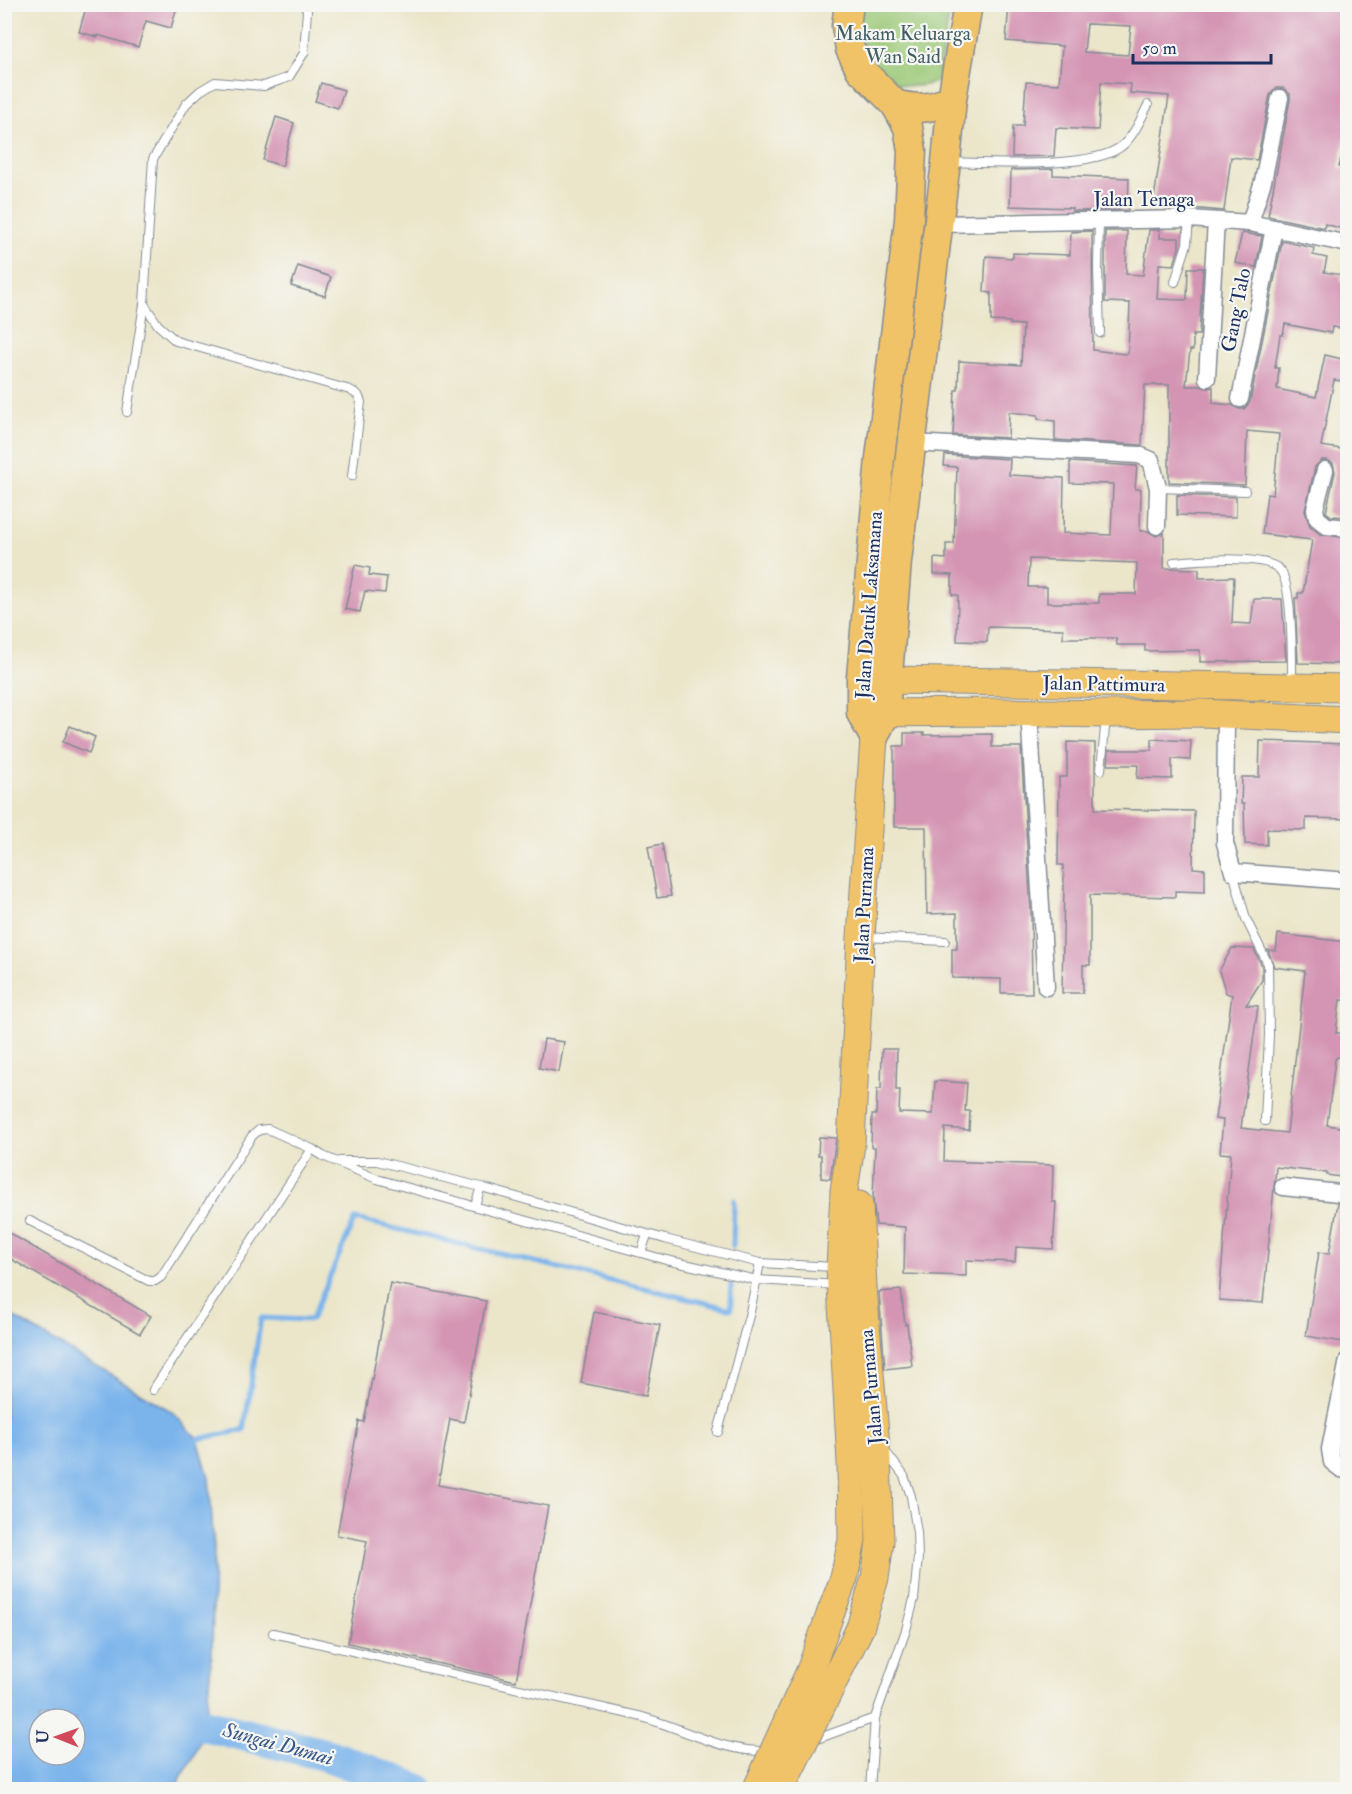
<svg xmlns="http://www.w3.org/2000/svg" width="1352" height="1794" font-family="'IM FELL Double Pica',serif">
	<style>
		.green { fill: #9ac876; stroke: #5a7c6a; stroke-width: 1.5 }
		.water { fill: #7ab4eb; stroke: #4a72a4; stroke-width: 1.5; fill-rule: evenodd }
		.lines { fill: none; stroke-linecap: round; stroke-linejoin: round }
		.stream { stroke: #7ab4eb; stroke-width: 5 }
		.river { stroke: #7ab4eb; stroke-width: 33 }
		.building { fill: #d494b3; fill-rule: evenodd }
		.service-casing { stroke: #838a94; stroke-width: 10 }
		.minor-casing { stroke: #838a94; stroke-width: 19 }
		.primary-casing { stroke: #838a94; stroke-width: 29 }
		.trunk-casing { stroke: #838a94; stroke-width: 31 }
		.service { stroke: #fff; stroke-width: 8 }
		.minor { stroke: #fff; stroke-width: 16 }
		.primary { stroke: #f1c369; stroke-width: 27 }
		.trunk { stroke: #f1c369; stroke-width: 28 }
		.primary-bridge-casing { stroke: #838a94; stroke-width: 29; stroke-linecap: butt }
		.primary-bridge { stroke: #f1c369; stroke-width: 27 }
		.labels { text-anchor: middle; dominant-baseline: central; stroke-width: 4.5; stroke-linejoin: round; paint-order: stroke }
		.park-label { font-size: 20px; fill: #415d65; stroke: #f6f6f2 }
		.street-label { font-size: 20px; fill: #1b2f5e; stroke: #f6f6f2 }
		.water-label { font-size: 21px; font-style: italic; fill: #385788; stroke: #f6f6f2 }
	</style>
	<rect width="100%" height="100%" fill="#f6f6f2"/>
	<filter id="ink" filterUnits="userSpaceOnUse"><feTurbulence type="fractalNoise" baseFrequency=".0167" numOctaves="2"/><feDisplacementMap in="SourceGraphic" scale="12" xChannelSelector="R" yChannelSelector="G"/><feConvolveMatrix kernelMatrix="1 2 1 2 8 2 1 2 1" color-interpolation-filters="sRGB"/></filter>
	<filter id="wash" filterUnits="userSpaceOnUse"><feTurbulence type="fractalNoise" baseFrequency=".008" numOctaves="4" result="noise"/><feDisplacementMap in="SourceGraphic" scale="24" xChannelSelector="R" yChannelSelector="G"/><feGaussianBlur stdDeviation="1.35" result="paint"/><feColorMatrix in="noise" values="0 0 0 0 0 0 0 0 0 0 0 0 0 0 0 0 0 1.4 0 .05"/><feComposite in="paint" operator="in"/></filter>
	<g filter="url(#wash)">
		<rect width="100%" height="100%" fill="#ebe6ca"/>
		<!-- green -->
		<path class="green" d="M 849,5 L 951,5 L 937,82 C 913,89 896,87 874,75 Z"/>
		<!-- water -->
		<path class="water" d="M 5,1312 L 171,1411 L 198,1439 L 209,1478 L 214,1548 L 212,1654 L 205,1725 L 195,1754 L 174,1789 L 5,1789 ZM 39,1719 L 75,1719 L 75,1755 L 39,1755 Z"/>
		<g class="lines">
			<!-- stream -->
			<g class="stream">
				<path d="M 733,1246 L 734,1200"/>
				<path d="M 198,1439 L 244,1430 L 261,1318 L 311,1320 L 355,1219 L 731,1309 L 731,1285"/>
			</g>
			<!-- river -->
			<path class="river" d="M 205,1725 L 330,1756 L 418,1790"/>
		</g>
		<g id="blocks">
			<!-- building -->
			<g class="building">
				<path d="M 87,4 L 167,4 L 177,7 L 171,28 L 146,21 L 138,47 L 98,35 L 98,37 L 79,32 Z"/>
				<path d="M 1009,4 L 1347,4 L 1347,132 L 1339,167 L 1347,170 L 1347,230 L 1325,224 L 1324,228 L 1268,216 L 1290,100 L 1290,94 L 1283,88 L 1276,88 L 1270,95 L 1257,160 L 1231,157 L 1224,211 L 1190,208 L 1191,205 L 1154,199 L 1169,96 L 1130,93 L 1131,84 L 1101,82 L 1098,130 L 1056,128 L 1054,156 L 1012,157 L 1013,126 L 1023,126 L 1026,82 L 1059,84 L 1062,46 L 1006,41 ZM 1087,24 L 1131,26 L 1128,55 L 1084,52 Z"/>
				<path d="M 321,83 L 344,90 L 338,108 L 315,101 Z"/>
				<path d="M 276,117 L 294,123 L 282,166 L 263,160 Z"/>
				<path d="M 1053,169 L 1053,175 L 1129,178 L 1128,210 L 1072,211 L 1072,208 L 1010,206 L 1011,170 Z"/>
				<path d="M 1149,230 L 1160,230 L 1160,238 L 1179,238 L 1179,248 L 1174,265 L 1159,264 L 1157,299 L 1187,300 L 1188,268 L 1203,268 L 1199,335 L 1193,335 L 1193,350 L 1190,350 L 1186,386 L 1200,386 L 1207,388 L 1213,387 L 1213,403 L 1232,405 L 1239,409 L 1244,409 L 1250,402 L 1282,241 L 1314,248 L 1313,255 L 1327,258 L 1324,272 L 1342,275 L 1341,282 L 1347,283 L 1347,329 L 1332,327 L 1331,333 L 1285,324 L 1283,335 L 1280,335 L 1275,368 L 1279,368 L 1277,389 L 1316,397 L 1325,355 L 1347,360 L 1347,382 L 1334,380 L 1321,446 L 1347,450 L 1347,517 L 1331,516 L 1326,512 L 1335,472 L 1333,463 L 1327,460 L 1322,460 L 1315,467 L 1305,511 L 1310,526 L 1320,534 L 1347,538 L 1347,664 L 1298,663 L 1295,598 L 1298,598 L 1298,593 L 1303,593 L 1312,540 L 1262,534 L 1267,494 L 1273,495 L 1279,434 L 1247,431 L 1245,485 L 1169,482 L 1169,385 L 1145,385 L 1142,445 L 1055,440 L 1055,421 L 1038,419 L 1038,415 L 1009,412 L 1008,438 L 953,435 L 955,390 L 958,390 L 959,361 L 1021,365 L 1023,325 L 1010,324 L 1010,322 L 991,321 L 991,293 L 984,292 L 986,256 L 1013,258 L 1013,253 L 1070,255 L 1071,232 L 1092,231 L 1093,350 L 1125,354 L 1128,353 L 1130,303 L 1105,302 L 1105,231 L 1127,231 L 1126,274 L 1143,275 Z"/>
				<path d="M 1242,233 L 1262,236 L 1256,267 L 1235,263 Z"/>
				<path d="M 298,266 L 331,277 L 325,296 L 291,286 Z"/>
				<path d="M 945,455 L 1010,459 L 1009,475 L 1064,478 L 1063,533 L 1111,535 L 1113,484 L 1070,483 L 1070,462 L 1137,466 L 1135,489 L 1141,489 L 1140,531 L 1148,531 L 1156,536 L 1164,533 L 1164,568 L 1199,569 L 1199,578 L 1234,577 L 1232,623 L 1251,624 L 1254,599 L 1282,599 L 1286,661 L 1200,662 L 1200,650 L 1145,651 L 1145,645 L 1117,645 L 1116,638 L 1063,638 L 1063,629 L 988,627 L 987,642 L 957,641 L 958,595 L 952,595 L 952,575 L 934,574 L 934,558 L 946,559 L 946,544 L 954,544 L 957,467 L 944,466 ZM 1029,559 L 1137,563 L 1136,594 L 1099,594 L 1099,603 L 1047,603 L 1047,587 L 1028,587 Z"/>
				<path d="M 1177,495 L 1236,497 L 1236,517 L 1177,515 Z"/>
				<path d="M 355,565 L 370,568 L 369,575 L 387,577 L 385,593 L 365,591 L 360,612 L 345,609 Z"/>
				<path d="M 70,726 L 95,737 L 89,753 L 63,742 Z"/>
				<path d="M 904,733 L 924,733 L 924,735 L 992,734 L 992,747 L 1021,747 L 1031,912 L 1032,993 L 1001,993 L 1001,979 L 952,978 L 952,949 L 957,949 L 957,913 L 927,914 L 926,827 L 894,827 L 894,746 L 904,746 Z"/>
				<path d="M 1152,739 L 1191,741 L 1190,760 L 1172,759 L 1172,779 L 1137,778 L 1138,765 L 1108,765 L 1109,750 L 1152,750 Z"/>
				<path d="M 1260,741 L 1347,744 L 1347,819 L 1306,818 L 1306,830 L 1267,829 L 1267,845 L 1245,844 L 1244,804 L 1241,804 L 1242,777 L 1259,777 Z"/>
				<path d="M 1067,742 L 1095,743 L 1095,809 L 1194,811 L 1193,868 L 1205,869 L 1205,892 L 1175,891 L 1175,897 L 1090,895 L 1090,965 L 1083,965 L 1083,993 L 1062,993 L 1064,883 L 1063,865 L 1058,865 L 1059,777 L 1067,777 Z"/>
				<path d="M 662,844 L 671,896 L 657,898 L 648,847 Z"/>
				<path d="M 1278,934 L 1347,942 L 1347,1000 L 1340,1000 L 1336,1033 L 1347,1033 L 1347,1058 L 1337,1057 L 1335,1060 L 1327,1125 L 1347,1128 L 1347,1178 L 1327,1175 L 1327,1173 L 1276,1167 L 1263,1303 L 1219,1300 L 1231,1154 L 1220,1153 L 1223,1120 L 1215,1119 L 1232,995 L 1226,993 L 1219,971 L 1232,948 L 1254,949 L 1262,966 L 1262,980 L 1246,1005 L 1258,1006 L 1241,1128 L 1287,1133 L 1305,971 L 1274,967 L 1268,950 L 1276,951 Z"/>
				<path d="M 544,1039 L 564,1042 L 559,1072 L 539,1068 Z"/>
				<path d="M 882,1049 L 897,1049 L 896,1090 L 900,1090 L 899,1113 L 933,1114 L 935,1081 L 967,1083 L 965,1111 L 970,1111 L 969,1130 L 945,1128 L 944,1161 L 1053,1165 L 1052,1202 L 1056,1202 L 1053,1249 L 1016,1247 L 1015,1262 L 966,1260 L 966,1276 L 904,1274 L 905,1227 L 876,1225 L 873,1198 L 875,1147 L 871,1147 L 872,1115 L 876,1115 L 877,1089 L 881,1089 Z"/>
				<path d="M 819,1137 L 836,1138 L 830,1179 L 821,1178 L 821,1155 L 818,1155 Z"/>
				<path d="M 1338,1203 L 1347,1204 L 1347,1317 L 1343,1342 L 1306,1336 L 1319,1252 L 1329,1254 Z"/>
				<path d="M 4,1230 L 151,1316 L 140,1334 L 4,1255 Z"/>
				<path d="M 390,1283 L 486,1301 L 464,1422 L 450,1419 L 438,1485 L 548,1506 L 516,1681 L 348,1643 L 367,1541 L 337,1535 L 359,1421 L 364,1422 Z"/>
				<path d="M 901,1290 L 905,1325 L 907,1324 L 912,1366 L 885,1369 L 879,1292 Z"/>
				<path d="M 594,1312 L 660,1325 L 646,1396 L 581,1383 Z"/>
			</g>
		</g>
	</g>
	<g filter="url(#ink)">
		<use href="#blocks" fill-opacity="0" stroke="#838a94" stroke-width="1.5"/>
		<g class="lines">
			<!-- service casing -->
			<g class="service-casing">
				<g id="service">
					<path d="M 304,4 L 307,11 L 304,53 L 289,77 L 264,86 L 215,82 L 200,91 L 186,104 L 153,159 L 144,304 L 158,325 L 176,341 L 350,390 L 358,395 L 361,402 L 352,476"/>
					<path d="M 949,162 C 987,163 1096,170 1123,145 C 1134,135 1141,119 1148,105"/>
					<path d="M 1099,220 L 1098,269 L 1100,333"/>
					<path d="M 1175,282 L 1187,244 L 1189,219"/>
					<path d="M 127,412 L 144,304"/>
					<path d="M 1158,488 L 1245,491"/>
					<path d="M 1174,562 C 1196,560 1263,554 1279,569 C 1293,582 1292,662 1292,683"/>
					<path d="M 1101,770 L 1106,717"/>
					<path d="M 1233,872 L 1246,919 L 1268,964 L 1269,1035 L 1265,1121"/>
					<path d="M 865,937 L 945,941"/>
					<path d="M 340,1161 L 377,1161 L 481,1187 L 665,1239 L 760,1263 L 835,1267"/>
					<path d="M 475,1205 L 481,1187"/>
					<path d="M 30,1221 L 149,1281 L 155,1281 L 161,1277 L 252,1136 L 259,1130 L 268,1129 L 312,1149"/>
					<path d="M 641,1253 L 647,1235"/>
					<path d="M 153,1390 L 312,1149 L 323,1156 L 377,1179 L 666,1260 L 757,1280 L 838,1285"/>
					<path d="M 718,1432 L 750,1312 L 760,1263"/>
					<path d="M 273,1633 C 395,1661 517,1688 638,1716 C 682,1727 722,1753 769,1751"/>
					<path d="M 811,1741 L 875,1718"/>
					<path d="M 870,1790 L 875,1718 L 906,1630 L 914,1599 L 918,1557 L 917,1532 L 911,1496 L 904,1476 L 885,1451"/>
				</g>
			</g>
			<!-- minor casing -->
			<g class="minor-casing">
				<g id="minor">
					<path d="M 1250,223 L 1263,181 L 1280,98"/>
					<path d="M 939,224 L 1189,219 L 1250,223 L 1348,244"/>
					<path d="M 1207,378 L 1216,221"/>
					<path d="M 1240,399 L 1274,228"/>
					<path d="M 912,443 L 1139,455 L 1151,460 L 1158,488 L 1157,526"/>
					<path d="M 1325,470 L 1315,509 L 1317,518 L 1327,526 L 1348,528"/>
					<path d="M 1029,712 L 1046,987"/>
					<path d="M 1226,714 L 1225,843 L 1233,872 L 1348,881"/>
					<path d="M 1283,1187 L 1348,1194"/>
					<path d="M 1348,1360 L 1330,1449 L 1332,1462 L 1341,1469 L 1348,1470"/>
				</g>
			</g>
			<!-- primary casing -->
			<g class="primary-casing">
				<g id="primary">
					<path d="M 865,678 L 889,680 L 1348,688"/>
					<path d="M 863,713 L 1002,712 L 1106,714 L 1202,713 L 1348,720"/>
					<path d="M 859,1205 L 863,1287 L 877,1459 L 880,1541 L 875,1578 L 860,1628"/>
					<path d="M 831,1612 L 844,1578 L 852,1540 L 851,1462 L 840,1268 L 844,1191 L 851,1144 L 861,937 L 874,737"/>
				</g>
			</g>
			<!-- trunk casing -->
			<g class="trunk-casing">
				<g id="trunk">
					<path d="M 849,4 L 846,26 L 850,49 L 860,69 L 895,104 L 908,127 L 912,151 L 909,220 L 880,458 L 861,677 L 861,713 L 874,737"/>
					<path d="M 895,104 C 917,110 932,109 952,99"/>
					<path d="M 874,737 L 885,714 L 897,561 L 946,162 L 952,99 L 968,4"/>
				</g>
			</g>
			<!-- service -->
			<use href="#service" class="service"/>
			<!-- minor -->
			<use href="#minor" class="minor"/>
			<!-- primary -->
			<use href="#primary" class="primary"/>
			<!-- trunk -->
			<use href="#trunk" class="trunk"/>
			<!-- primary-bridge casing -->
			<g class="primary-bridge-casing">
				<g id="primary-bridge">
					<path d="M 756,1790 L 810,1671 L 831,1612"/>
					<path d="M 780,1790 L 860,1628"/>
				</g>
			</g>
			<!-- primary-bridge -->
			<use href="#primary-bridge" class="primary-bridge"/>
		</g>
	</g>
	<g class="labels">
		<!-- park labels -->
		<g class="park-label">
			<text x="903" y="33">Makam Keluarga<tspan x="903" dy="23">Wan Said</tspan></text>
		</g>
		<!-- street labels -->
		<g class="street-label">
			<text x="1144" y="199">Jalan Tenaga</text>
			<text transform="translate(1236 310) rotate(-79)">Gang Talo</text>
			<text transform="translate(869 605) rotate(-86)">Jalan Datuk Laksamana</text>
			<text transform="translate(1104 684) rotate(1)">Jalan Pattimura</text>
			<text transform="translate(864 905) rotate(-87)">Jalan Purnama</text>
			<text transform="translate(871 1387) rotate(-95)">Jalan Purnama</text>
		</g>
		<!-- water labels -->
		<g class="water-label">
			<text transform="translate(278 1744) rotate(15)">Sungai Dumai</text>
		</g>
	</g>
	<!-- margin -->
	<rect width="1352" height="1794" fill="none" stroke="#f6f6f2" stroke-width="24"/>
	<!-- north arrow -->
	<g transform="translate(57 1737) rotate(271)"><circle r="28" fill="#f6f6f2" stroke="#9ea6b7" stroke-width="1.5"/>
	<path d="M0-4.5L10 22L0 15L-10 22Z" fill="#d1495b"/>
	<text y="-9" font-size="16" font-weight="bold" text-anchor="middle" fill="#1b2f5e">U</text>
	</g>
	<!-- scale -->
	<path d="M1133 54v9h138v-9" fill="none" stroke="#1b2f5e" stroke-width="3"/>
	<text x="1142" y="54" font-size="18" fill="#1b2f5e" stroke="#f6f6f2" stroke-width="4.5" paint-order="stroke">50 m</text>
</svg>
